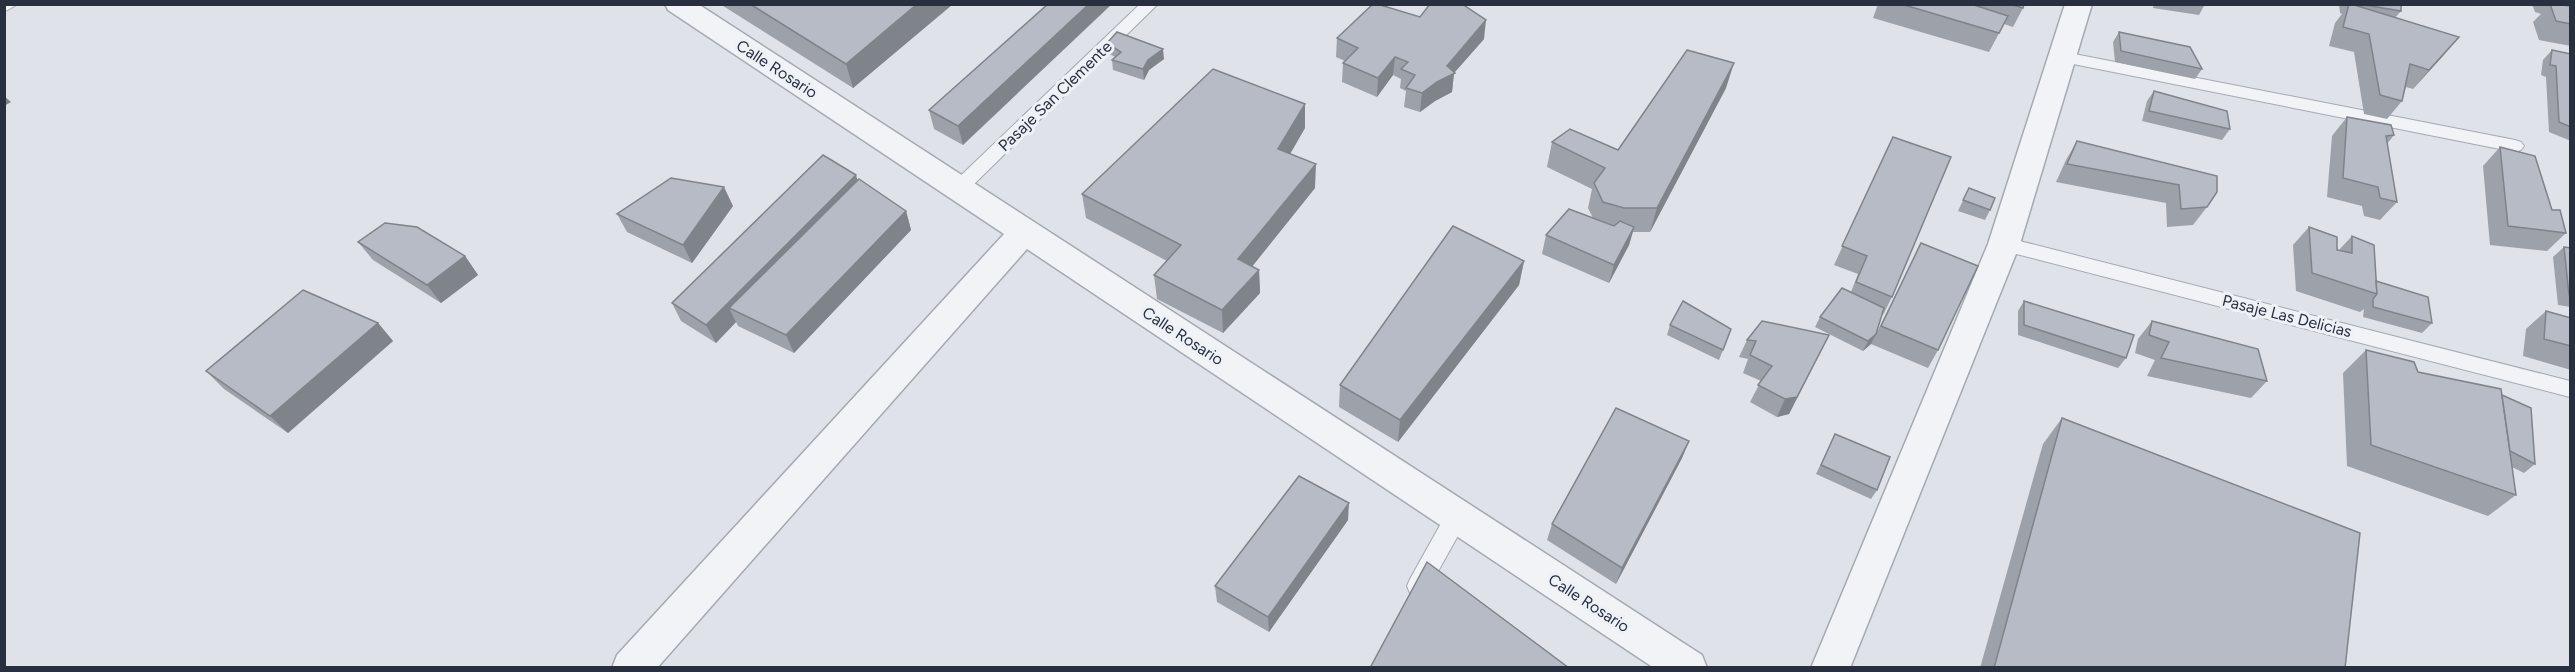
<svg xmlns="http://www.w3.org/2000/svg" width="2575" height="672" font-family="Figtree,sans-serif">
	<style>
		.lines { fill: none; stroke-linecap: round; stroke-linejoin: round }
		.lane-casing { stroke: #a4a9b2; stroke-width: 2 }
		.street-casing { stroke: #a4a9b2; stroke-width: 3 }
		.lane { fill: #f1f3f7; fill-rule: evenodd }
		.street { fill: #f1f3f7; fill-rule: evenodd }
		.wall { fill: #9da1a9 }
		.shaded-wall { fill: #7f838a }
		.building { fill: #b6bbc5; stroke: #7f838a; stroke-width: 1.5 }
		.labels { text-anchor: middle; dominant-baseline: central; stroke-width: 6; stroke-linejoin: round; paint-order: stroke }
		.street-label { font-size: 16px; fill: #282f3f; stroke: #eef1f6 }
	</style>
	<rect width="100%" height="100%" fill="#dfe2e8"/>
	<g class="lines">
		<!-- lane casing -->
		<g class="lane-casing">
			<g id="lane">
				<path d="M 4,4 L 18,4 L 4,12 Z"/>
				<path d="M 1140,4 L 1158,4 L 965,193 L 959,194 L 953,193 L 950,188 L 953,183 Z"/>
				<path d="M 2064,52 L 2515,140 L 2521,142 L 2524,146 L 2521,150 L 2515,152 L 2058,61 L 2056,57 L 2058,53 Z"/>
				<path d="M 2004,237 L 2570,381 L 2570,397 L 1997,249 L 1995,244 L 1997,239 Z"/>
				<path d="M 1457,507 L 1465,509 L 1468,516 L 1465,523 L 1426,593 L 1418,596 L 1410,593 L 1407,586 L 1410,579 L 1449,509 Z"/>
			</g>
		</g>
		<!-- street casing -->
		<g class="street-casing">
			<g id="street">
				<path d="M 665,4 L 698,4 L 1702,655 L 1707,668 L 1654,668 L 1027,249 L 657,668 L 612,668 L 617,655 L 1004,234 L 668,10 Z"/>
				<path d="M 2065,4 L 2092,4 L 2020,244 L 1850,668 L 1811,668 L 1988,244 Z"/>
			</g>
		</g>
		<!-- lane -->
		<use href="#lane" class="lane"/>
		<!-- street -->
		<use href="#street" class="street"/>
	</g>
	<!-- wall -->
	<g class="wall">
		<path d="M 720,4 L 953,4 L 853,88 Z"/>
		<path d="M 1048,4 L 963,145 L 934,129 L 929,110 Z"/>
		<path d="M 1878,4 L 2024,4 L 2023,8 L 2013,27 L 2004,24 L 1989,52 L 1873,18 Z"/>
		<path d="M 2154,4 L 2205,4 L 2199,15 L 2153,8 Z"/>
		<path d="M 2339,4 L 2401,4 L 2401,11 L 2395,18 L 2459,37 L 2413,89 L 2406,87 L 2402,101 L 2387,119 L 2364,114 L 2354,52 L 2329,46 L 2335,23 L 2342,14 L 2340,13 Z"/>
		<path d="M 2532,4 L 2571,4 L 2571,46 L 2539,40 L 2533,22 L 2541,14 L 2535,12 Z"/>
		<path d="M 2119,32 L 2202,69 L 2195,79 L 2115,62 L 2113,42 Z"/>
		<path d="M 1337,38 L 1484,39 L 1454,73 L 1452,92 L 1435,101 L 1420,112 L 1404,107 L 1406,91 L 1400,88 L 1401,79 L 1393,75 L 1377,97 L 1342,82 L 1343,63 L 1345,61 L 1336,57 Z"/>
		<path d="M 1107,43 L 1164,59 L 1149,70 L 1144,80 L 1113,70 L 1112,60 L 1115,57 L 1108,53 Z"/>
		<path d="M 2552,50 L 2571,54 L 2571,141 L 2549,132 L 2546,77 L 2541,75 L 2543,60 Z"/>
		<path d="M 1726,88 L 1650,232 L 1633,232 L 1629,245 L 1609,283 L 1542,254 L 1546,235 L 1593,218 L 1588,208 L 1592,189 L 1547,167 L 1552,142 L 1618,150 Z"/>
		<path d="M 2154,91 L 2230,129 L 2222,140 L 2142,121 L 2147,101 Z"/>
		<path d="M 1305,104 L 1305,128 L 1290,154 L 1315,188 L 1252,266 L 1259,270 L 1260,293 L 1223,333 L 1157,299 L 1154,275 L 1167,261 L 1086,218 L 1082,194 Z"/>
		<path d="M 2347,117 L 2394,135 L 2387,144 L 2397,202 L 2380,220 L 2364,216 L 2362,206 L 2327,197 L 2332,136 Z"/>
		<path d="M 1893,137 L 1892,297 L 1883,315 L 1882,315 L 1877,332 L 1921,243 L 1938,350 L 1928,368 L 1871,344 L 1863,351 L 1815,327 L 1820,317 L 1851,292 L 1858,274 L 1834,265 Z"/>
		<path d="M 2077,141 L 2217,176 L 2207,207 L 2193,225 L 2167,227 L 2166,203 L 2056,182 L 2066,160 Z"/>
		<path d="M 2500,147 L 2552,210 L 2566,233 L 2547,251 L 2490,245 L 2483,166 Z"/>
		<path d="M 858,181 L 906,211 L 911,230 L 794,353 L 738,326 L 736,322 L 716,343 L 681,321 L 672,303 Z"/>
		<path d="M 1969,188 L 1990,210 L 1985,220 L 1958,211 Z"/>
		<path d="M 733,206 L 692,263 L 627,232 L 617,214 Z"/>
		<path d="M 2309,227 L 2339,250 L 2352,236 L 2376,281 L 2432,323 L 2422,333 L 2363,317 L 2364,309 L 2360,312 L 2296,291 L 2293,245 Z"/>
		<path d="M 358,242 L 465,256 L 478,275 L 441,303 L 373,260 Z"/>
		<path d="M 2564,247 L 2571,248 L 2571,307 L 2558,305 L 2553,257 Z"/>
		<path d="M 1524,261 L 1519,285 L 1398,442 L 1339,407 L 1340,385 Z"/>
		<path d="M 2024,301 L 2126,358 L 2118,368 L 2018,335 L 2018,311 Z"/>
		<path d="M 2546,311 L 2569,317 L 2569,315 L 2571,313 L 2571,370 L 2523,356 L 2526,329 Z"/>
		<path d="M 2152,321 L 2267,381 L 2251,398 L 2147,376 L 2155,360 L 2135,353 L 2138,339 Z"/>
		<path d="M 378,323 L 393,341 L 288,433 L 224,389 L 206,371 Z"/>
		<path d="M 1670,325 L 1723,350 L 1719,360 L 1667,335 Z"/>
		<path d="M 1829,335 L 1789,414 L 1777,417 L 1750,402 L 1761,381 L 1743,373 L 1748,359 L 1739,357 L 1747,340 Z"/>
		<path d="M 2366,350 L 2418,372 L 2502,395 L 2535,464 L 2524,473 L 2512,467 L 2516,495 L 2488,516 L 2347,466 L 2343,373 Z"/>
		<path d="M 2062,418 L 2345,668 L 1980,668 L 2043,444 Z"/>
		<path d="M 1835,434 L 1877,490 L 1871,499 L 1816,474 Z"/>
		<path d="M 1689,441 L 1682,458 L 1616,584 L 1547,540 L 1552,524 Z"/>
		<path d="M 1348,520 L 1269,632 L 1217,602 L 1215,586 Z"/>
	</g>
	<!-- shaded-wall -->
	<g class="shaded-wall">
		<path d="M 917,4 L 953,4 L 853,88 L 846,64 Z"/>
		<path d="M 1089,4 L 1112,4 L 963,145 L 958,126 Z"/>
		<path d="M 1486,20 L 1484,39 L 1454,73 L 1452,92 L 1435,101 L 1420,112 L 1422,93 Z"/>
		<path d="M 2459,37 L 2443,56 L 2413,89 L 2429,70 Z"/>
		<path d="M 1163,49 L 1164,59 L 1149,70 L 1144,80 L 1143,69 L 1148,60 Z"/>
		<path d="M 1395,57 L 1393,75 L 1377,97 L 1378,78 Z"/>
		<path d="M 1734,63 L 1726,88 L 1650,232 L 1657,208 Z"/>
		<path d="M 4,96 L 11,102 L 4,106 Z"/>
		<path d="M 1305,104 L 1305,128 L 1279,173 L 1278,149 Z"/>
		<path d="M 1316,164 L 1315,188 L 1239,283 L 1238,259 Z"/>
		<path d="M 856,175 L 862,194 L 729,308 L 736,322 L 716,343 L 706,325 Z"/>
		<path d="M 724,187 L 733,206 L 692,263 L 683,245 Z"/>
		<path d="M 906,211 L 911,230 L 794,353 L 786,335 Z"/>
		<path d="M 1634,227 L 1629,245 L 1609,283 L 1614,265 Z"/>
		<path d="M 465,256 L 478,275 L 441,303 L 427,285 Z"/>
		<path d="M 1524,261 L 1519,285 L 1398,442 L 1400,420 Z"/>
		<path d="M 1259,270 L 1260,293 L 1223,333 L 1222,310 Z"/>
		<path d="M 378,323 L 393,341 L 288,433 L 270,416 Z"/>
		<path d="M 1876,334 L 1871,344 L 1863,351 L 1868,341 Z"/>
		<path d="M 1829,335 L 1789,414 L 1777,417 L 1785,399 Z"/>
		<path d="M 1689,441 L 1682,458 L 1616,584 L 1622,568 Z"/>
		<path d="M 1349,503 L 1348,520 L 1269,632 L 1268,617 Z"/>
	</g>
	<!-- building -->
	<g class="building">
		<path d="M 750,4 L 917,4 L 846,64 Z"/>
		<path d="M 1048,4 L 1089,4 L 958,126 L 929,110 Z"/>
		<path d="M 1373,4 L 1377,4 L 1420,17 L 1430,4 L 1462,4 L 1486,20 L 1447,66 L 1455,73 L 1437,82 L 1422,93 L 1406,88 L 1415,75 L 1401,69 L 1408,62 L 1395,57 L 1378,78 L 1343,63 L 1358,48 L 1337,38 Z"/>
		<path d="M 1901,4 L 1971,4 L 2008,16 L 1999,33 Z"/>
		<path d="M 2010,4 L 2024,4 L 2023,8 Z"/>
		<path d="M 2349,4 L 2351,4 L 2459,37 L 2429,70 L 2410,64 L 2402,101 L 2380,95 L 2369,34 L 2343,27 Z"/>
		<path d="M 2359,4 L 2401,4 L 2401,11 Z"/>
		<path d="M 2550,4 L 2571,6 L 2571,24 L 2556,21 Z"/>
		<path d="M 1117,32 L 1163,49 L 1148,60 L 1143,69 L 1112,60 L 1121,52 L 1107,43 Z"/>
		<path d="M 2119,32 L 2190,47 L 2202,69 L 2121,51 Z"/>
		<path d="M 1687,50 L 1734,63 L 1657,208 L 1624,208 L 1603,202 L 1594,183 L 1605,168 L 1552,142 L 1570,129 L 1618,150 Z"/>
		<path d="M 2552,50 L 2571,54 L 2571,127 L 2559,122 L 2556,66 L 2550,65 Z"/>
		<path d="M 1213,69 L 1305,104 L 1278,149 L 1316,164 L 1238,259 L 1259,270 L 1222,310 L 1154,275 L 1181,245 L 1082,194 Z"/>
		<path d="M 2154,91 L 2227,111 L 2230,129 L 2149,111 Z"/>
		<path d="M 2347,117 L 2391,125 L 2394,135 L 2386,136 L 2397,202 L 2380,198 L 2378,187 L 2343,178 Z"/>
		<path d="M 1893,137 L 1951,157 L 1892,297 L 1856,282 L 1867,256 L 1842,246 Z"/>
		<path d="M 2077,141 L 2217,176 L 2217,192 L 2207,207 L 2181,209 L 2179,185 L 2067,164 Z"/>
		<path d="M 2500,147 L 2535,156 L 2552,210 L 2560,210 L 2566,233 L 2508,226 Z"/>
		<path d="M 823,155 L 856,175 L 706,325 L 672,303 Z"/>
		<path d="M 671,178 L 724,187 L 683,245 L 617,214 Z"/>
		<path d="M 859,179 L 906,211 L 786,335 L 729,308 Z"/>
		<path d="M 1969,188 L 1995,198 L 1990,210 L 1963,200 Z"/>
		<path d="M 1569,209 L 1614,226 L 1620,221 L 1634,227 L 1614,265 L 1546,235 Z"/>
		<path d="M 385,223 L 417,227 L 465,256 L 427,285 L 358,242 Z"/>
		<path d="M 1453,226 L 1524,261 L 1400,420 L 1340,385 Z"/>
		<path d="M 2309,227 L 2337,237 L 2337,250 L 2352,253 L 2352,236 L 2374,245 L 2377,294 L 2312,273 Z"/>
		<path d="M 1921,243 L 1978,266 L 1938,350 L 1881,326 Z"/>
		<path d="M 2564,247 L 2571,248 L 2571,295 L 2569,295 Z"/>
		<path d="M 2376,281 L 2428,297 L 2432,323 L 2373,307 L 2373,299 L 2377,294 Z"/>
		<path d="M 1842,288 L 1884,308 L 1876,334 L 1868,341 L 1820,317 Z"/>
		<path d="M 303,290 L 378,323 L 270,416 L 206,371 Z"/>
		<path d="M 1683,301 L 1731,329 L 1723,350 L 1670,325 Z"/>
		<path d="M 2024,301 L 2134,335 L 2126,358 L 2024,325 Z"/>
		<path d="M 2546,311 L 2571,318 L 2571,346 L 2544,339 Z"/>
		<path d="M 1762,321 L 1829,335 L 1797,397 L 1785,399 L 1758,385 L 1772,366 L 1750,355 L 1756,341 L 1747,340 Z"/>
		<path d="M 2152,321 L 2258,349 L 2267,381 L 2161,358 L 2169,342 L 2149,335 Z"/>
		<path d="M 2366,350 L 2414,362 L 2418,372 L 2501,389 L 2516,495 L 2371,445 Z"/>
		<path d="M 2502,395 L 2531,408 L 2535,464 L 2510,451 Z"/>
		<path d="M 1616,408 L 1689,441 L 1622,568 L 1552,524 Z"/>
		<path d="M 2062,418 L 2360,533 L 2345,668 L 1994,668 Z"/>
		<path d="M 1835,434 L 1890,457 L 1877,490 L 1821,465 Z"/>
		<path d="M 1299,476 L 1349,503 L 1268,617 L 1215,586 Z"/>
		<path d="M 1427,562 L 1569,668 L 1370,668 Z"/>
	</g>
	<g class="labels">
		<!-- street labels -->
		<g class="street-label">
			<text transform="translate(777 69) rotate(33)">Calle Rosario</text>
			<text transform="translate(1055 96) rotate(-44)">Pasaje San Clemente</text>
			<text transform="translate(2287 316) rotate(14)">Pasaje Las Delicias</text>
			<text transform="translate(1183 336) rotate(33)">Calle Rosario</text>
			<text transform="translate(1589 603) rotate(33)">Calle Rosario</text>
		</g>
	</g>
	<!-- border -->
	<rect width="2575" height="672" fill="none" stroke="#282f3f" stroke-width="12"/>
</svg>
